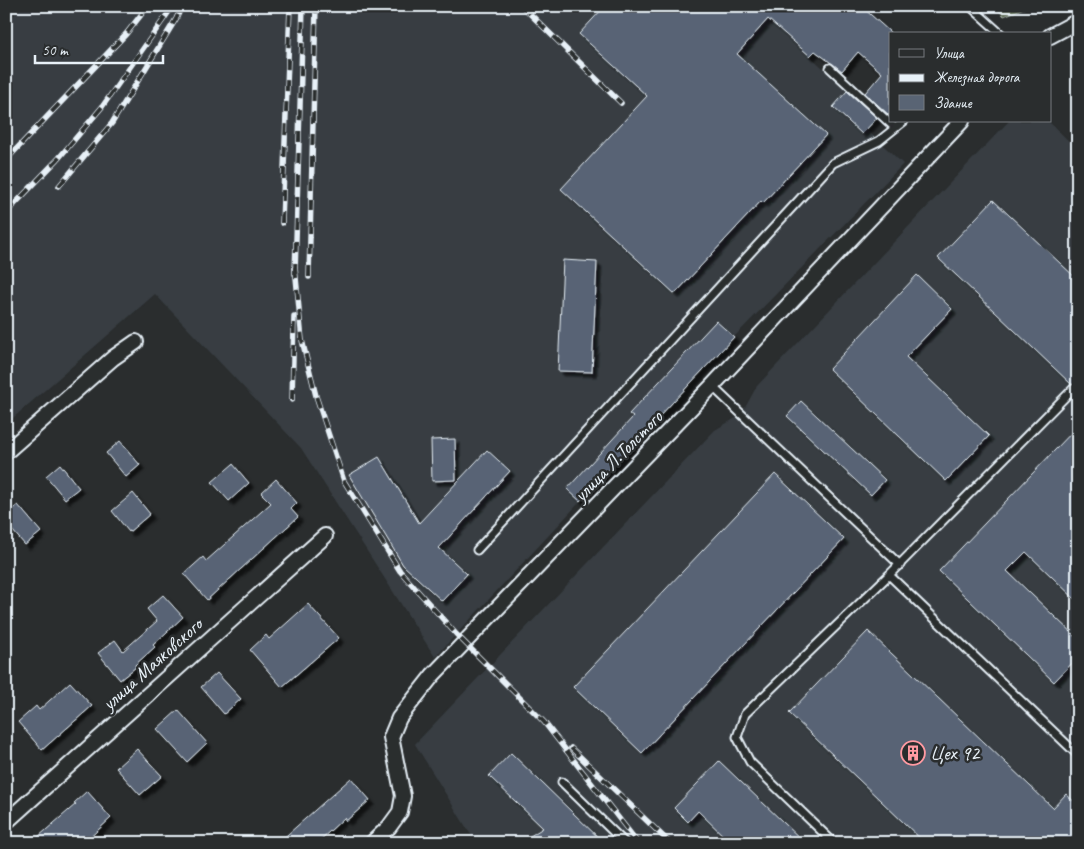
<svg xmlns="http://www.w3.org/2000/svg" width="1084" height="849" font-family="Caveat,sans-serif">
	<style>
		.built { fill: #383e43 }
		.green { fill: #5b6951; stroke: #a2ada4 }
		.building { fill: #596474; stroke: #e8f1f8; filter: url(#shadow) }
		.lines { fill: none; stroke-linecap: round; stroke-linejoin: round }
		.service-casing { stroke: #e8f1f8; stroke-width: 11 }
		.minor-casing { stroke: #e8f1f8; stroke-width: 18 }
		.service { stroke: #2a2d2e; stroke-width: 7 }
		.minor { stroke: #2a2d2e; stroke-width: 14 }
		.rail-casing { stroke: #e8f1f8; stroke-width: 5.5 }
		.rail { stroke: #2a2d2e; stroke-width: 4; stroke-dasharray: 11; stroke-linecap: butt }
		.labels { text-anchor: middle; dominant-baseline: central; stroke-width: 5; stroke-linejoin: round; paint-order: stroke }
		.street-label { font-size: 20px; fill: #e8f1f8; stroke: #2a2d2e }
		.poi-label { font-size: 20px; fill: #e8f1f8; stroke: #2a2d2e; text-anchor: start }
	</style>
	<defs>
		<filter id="shadow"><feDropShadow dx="4.5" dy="4.5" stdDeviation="1" flood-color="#0009"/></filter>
	</defs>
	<rect width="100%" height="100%" fill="#2a2d2e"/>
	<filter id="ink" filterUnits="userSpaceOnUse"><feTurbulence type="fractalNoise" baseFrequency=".02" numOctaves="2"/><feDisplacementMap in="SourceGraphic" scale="10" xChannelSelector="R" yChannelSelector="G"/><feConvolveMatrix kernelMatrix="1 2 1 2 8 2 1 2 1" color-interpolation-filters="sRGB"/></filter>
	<g filter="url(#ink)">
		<!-- built -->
		<g class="built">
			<path d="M 22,6 L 854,6 L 810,56 L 877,118 L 867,130 L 903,164 L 734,337 L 435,657 L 301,448 L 155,294 L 6,424 L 6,24 Z"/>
			<path d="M 1009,121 L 1048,121 L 1078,150 L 1078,843 L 476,843 L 415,744 L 715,430 L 741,415 L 757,386 Z"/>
		</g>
		<!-- green -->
		<path class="green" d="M 994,6 L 1029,6 L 1004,16 Z"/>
		<!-- building -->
		<g class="building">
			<path d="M 605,6 L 861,6 L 890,32 L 890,116 L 865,93 L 882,73 L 858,52 L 842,71 L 815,51 L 810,56 L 768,19 L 737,54 L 826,135 L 763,203 L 761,201 L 675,294 L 561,189 L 647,96 L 579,34 Z"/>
			<path d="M 847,91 L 877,118 L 862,134 L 833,107 Z"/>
			<path d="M 993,200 L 1078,280 L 1078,386 L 1071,384 L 938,258 Z"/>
			<path d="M 563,260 L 597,262 L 592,372 L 558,371 Z"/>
			<path d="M 917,275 L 952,309 L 906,357 L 989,436 L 946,481 L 829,369 Z"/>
			<path d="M 716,321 L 734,337 L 580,501 L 567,489 L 633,417 L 629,414 Z"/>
			<path d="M 801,401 L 885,480 L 871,495 L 787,416 Z"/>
			<path d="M 1078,426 L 1078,602 L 1026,552 L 1007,571 L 1078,639 L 1078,657 L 1054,682 L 939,571 Z"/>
			<path d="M 455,439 L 456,480 L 432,481 L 431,440 Z"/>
			<path d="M 120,441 L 140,465 L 126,477 L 106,453 Z"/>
			<path d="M 487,450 L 510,471 L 439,548 L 467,574 L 442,601 L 403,565 L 349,475 L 379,457 L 419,523 Z"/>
			<path d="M 60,464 L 79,488 L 65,499 L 46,476 Z"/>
			<path d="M 233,464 L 249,483 L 229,501 L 212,482 Z"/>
			<path d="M 775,474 L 844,539 L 642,753 L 573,687 Z"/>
			<path d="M 276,479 L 297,503 L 291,509 L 298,517 L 207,600 L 184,574 L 203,557 L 206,561 L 271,503 L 261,493 Z"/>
			<path d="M 133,493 L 150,514 L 129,532 L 112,511 Z"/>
			<path d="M 18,505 L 41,532 L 25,545 L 6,523 L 6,514 Z"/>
			<path d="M 163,595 L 183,617 L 153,645 L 155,647 L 135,665 L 136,667 L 120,680 L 98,653 L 115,640 L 123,651 L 157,621 L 147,609 Z"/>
			<path d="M 308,604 L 339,638 L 282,687 L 250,650 L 266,635 L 269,639 Z"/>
			<path d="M 868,631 L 1053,808 L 1066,794 L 1078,805 L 1078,843 L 925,843 L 789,713 Z"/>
			<path d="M 217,673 L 241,699 L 224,714 L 201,687 Z"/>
			<path d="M 70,682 L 92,706 L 42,750 L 18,722 L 36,706 L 39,710 Z"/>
			<path d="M 178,710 L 207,743 L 187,762 L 157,729 Z"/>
			<path d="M 137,749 L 162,776 L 140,795 L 116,768 Z"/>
			<path d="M 511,753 L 604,843 L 519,843 L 543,828 L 489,776 Z"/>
			<path d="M 719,761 L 805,843 L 731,843 L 698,811 L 688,822 L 674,808 Z"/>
			<path d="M 351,778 L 370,800 L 346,821 L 344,818 L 317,843 L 278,843 Z"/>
			<path d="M 87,791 L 111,818 L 84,843 L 31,843 L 76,804 L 74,803 Z"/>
		</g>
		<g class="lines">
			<!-- service casing -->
			<g class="service-casing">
				<g id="service">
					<path d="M 970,6 L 1001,34"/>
					<path d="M 830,68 L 895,128"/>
					<path d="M 712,386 L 900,565"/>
					<path d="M 1078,394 L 1073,389 L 889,575 L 1078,755"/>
					<path d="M 477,550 L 833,163 L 879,141 L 904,121"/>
					<path d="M 562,782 L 625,843"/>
					<path d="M 834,843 L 750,762 L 737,737 L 745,714 L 889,575"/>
				</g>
			</g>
			<!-- minor casing -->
			<g class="minor-casing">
				<g id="minor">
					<path d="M 1050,36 L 1078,21"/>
					<path d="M 6,452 L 113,358 L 136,342"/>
					<path d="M 6,822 L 325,536"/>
					<path d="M 372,843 L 389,827 L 400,812 L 403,796 L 391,737 L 399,718 L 433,675 L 712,386 L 962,121"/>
				</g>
			</g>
			<!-- service -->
			<use href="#service" class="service"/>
			<!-- minor -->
			<use href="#minor" class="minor"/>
			<!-- rail casing -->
			<g class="rail-casing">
				<g id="rail">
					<path d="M 522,6 L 621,103"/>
					<path d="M 6,160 L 126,34 L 148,6"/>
					<path d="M 59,186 L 112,123 L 176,19 L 182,6"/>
					<path d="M 6,213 L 58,159 L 102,107 L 173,6"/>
					<path d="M 282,223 L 290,6"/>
					<path d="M 295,267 L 302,340 L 316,396 L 344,481 L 400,571 L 456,634 L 544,722 L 638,843"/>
					<path d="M 295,274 L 303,6"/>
					<path d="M 309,277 L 316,6"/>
					<path d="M 292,400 L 294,316"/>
					<path d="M 571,748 L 670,843"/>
				</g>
			</g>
			<!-- rail -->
			<use href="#rail" class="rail"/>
		</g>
	</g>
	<!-- icons -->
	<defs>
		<g id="building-ring" transform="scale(1.25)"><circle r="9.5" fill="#2a2d2e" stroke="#ff9aa2" stroke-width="1.5"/><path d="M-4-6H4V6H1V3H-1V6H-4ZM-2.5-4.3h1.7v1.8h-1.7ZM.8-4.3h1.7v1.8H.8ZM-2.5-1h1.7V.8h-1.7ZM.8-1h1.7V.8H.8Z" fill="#ff9aa2"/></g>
	</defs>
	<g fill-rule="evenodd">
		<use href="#building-ring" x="913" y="753"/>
	</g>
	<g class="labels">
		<!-- street labels -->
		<g class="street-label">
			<text transform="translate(618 456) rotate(-46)">улица Л.Толстого</text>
			<text transform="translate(152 664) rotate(-42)">улица Маяковского</text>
		</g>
		<!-- poi labels -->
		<g class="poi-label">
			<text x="930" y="753">Цех 92</text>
		</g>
	</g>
	<!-- margin -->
	<rect width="1084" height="849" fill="none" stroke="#2a2d2e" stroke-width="25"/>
	<rect x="12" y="12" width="1059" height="824" fill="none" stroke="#e8f1f8" stroke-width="2" filter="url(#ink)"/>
	<!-- legend -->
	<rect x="889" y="32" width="162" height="90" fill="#2a2d2e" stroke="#767b7f"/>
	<rect x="899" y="49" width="25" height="8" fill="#2a2d2e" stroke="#767b7f"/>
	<text x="934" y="58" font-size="15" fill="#e8f1f8">Улица</text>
	<rect x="899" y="74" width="25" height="8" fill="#e8f1f8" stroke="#767b7f"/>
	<text x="934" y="82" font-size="15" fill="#e8f1f8">Железная дорога</text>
	<rect x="899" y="95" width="25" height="15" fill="#596474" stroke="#767b7f"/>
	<text x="934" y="108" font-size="15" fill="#e8f1f8">Здание</text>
	<!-- scale -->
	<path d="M35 55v8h128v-8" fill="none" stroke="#e8f1f8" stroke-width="2.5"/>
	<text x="42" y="55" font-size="15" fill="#e8f1f8" stroke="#2a2d2e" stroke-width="4" paint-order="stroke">50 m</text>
</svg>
